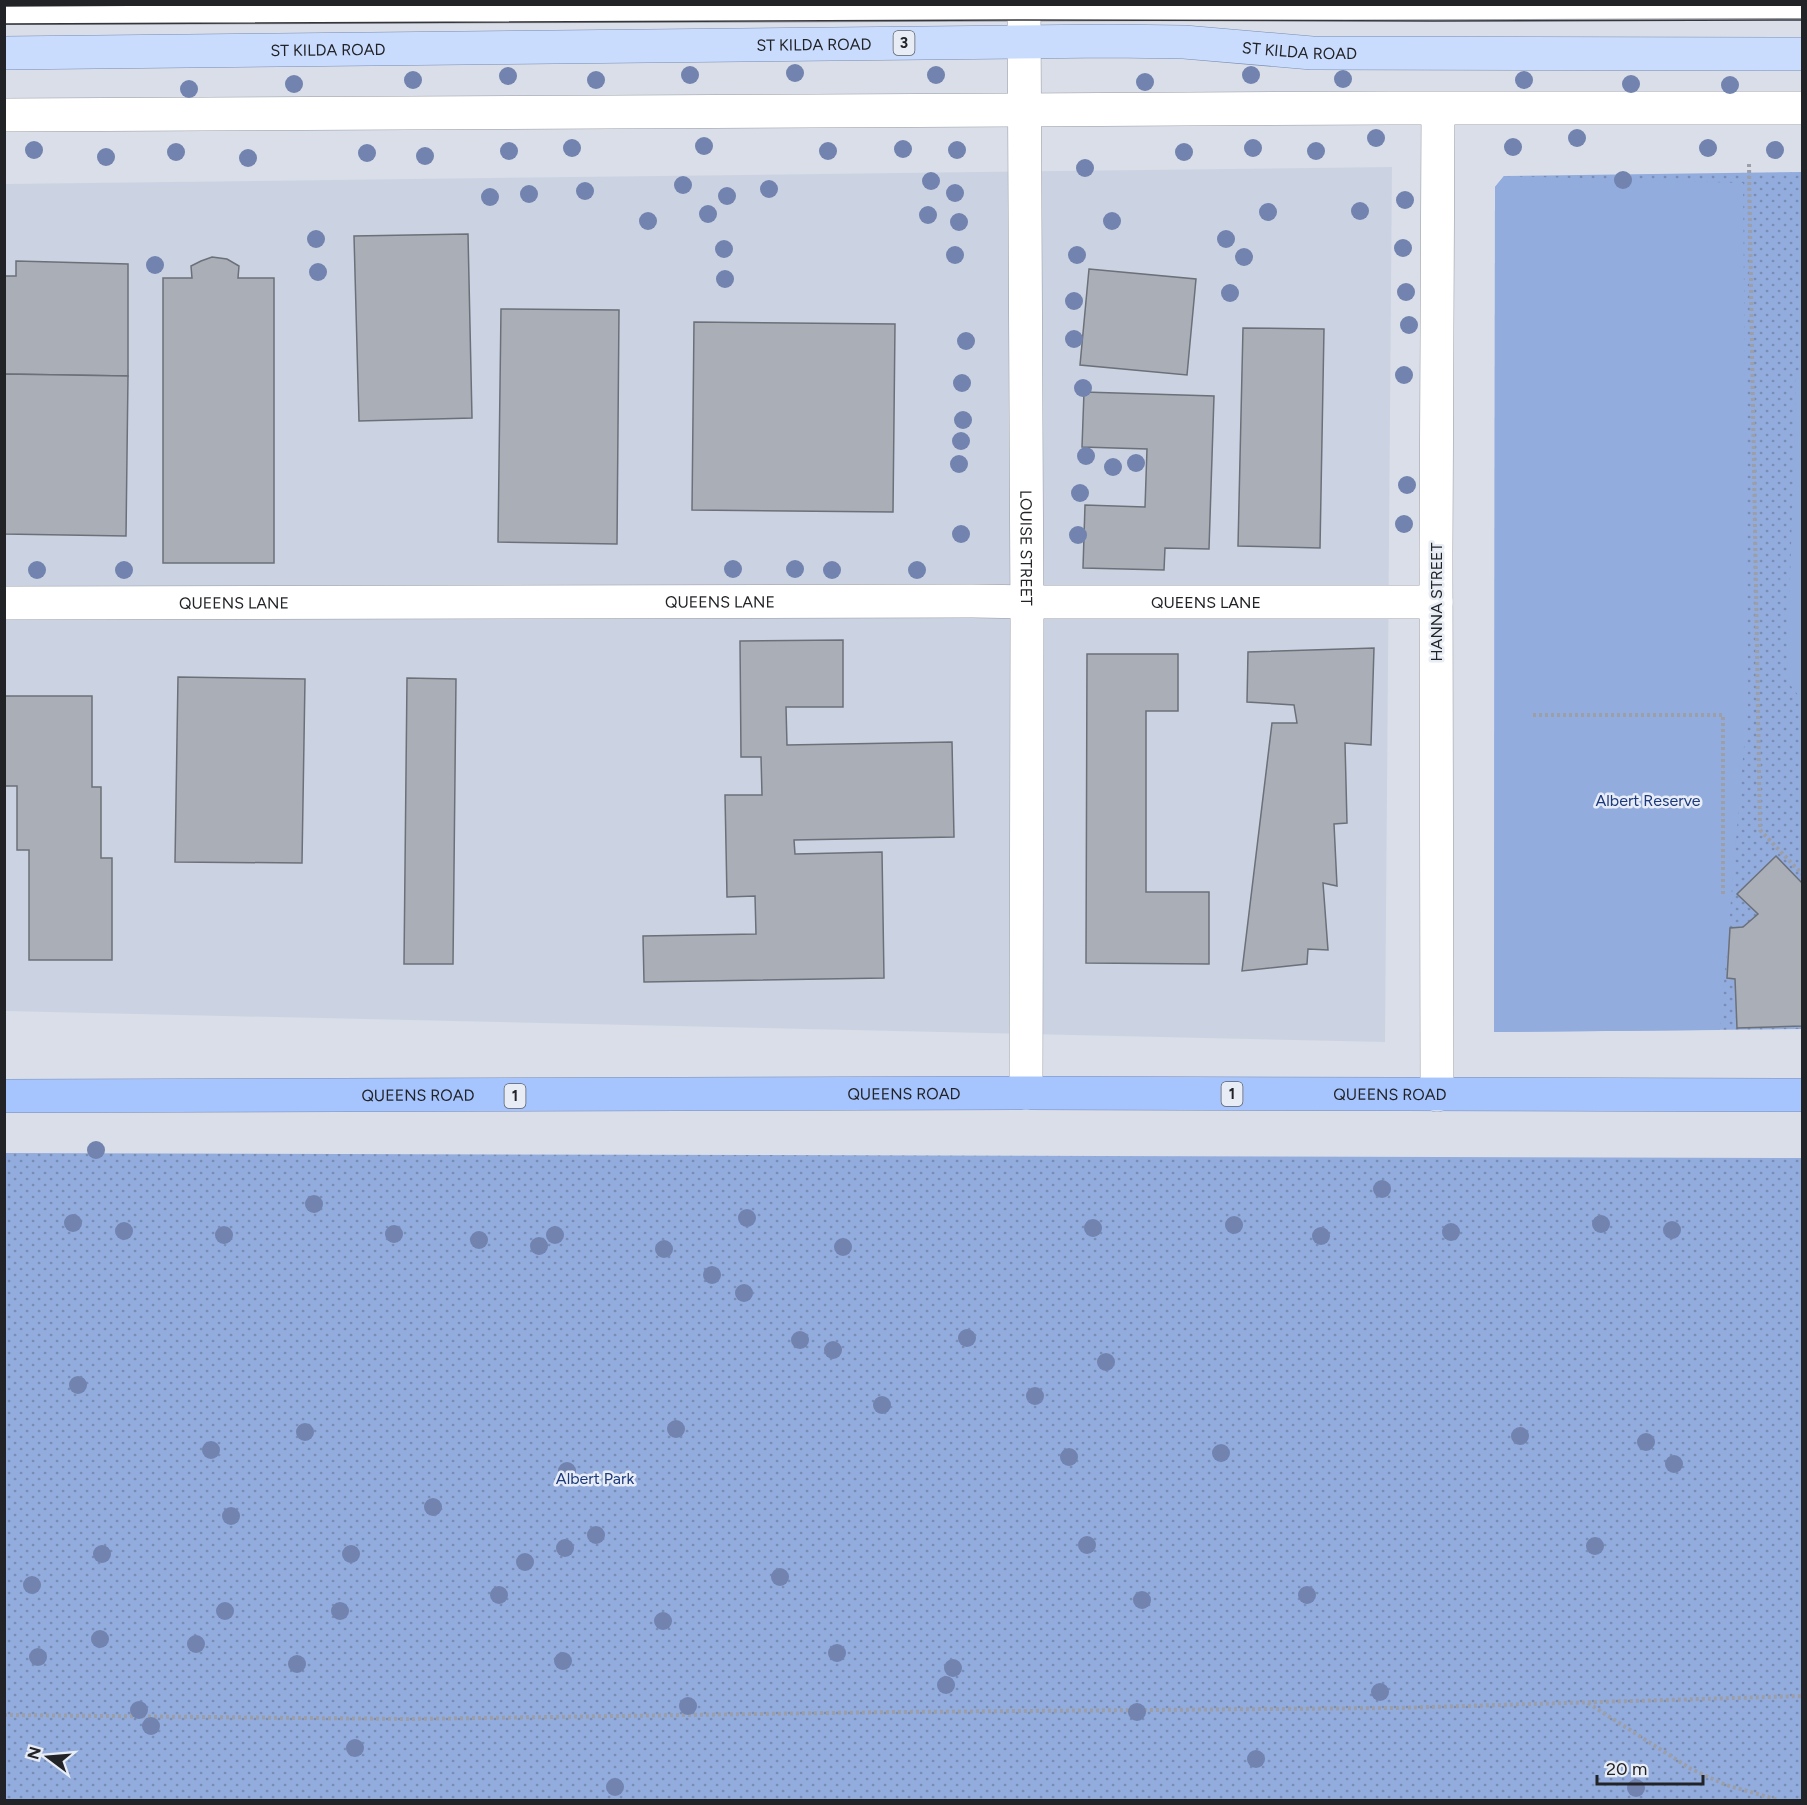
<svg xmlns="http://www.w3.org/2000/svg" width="1807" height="1805" font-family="Figtree,sans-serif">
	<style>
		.built { fill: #cbd3e3 }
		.park { fill: url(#park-dots) }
		.garden { fill: #93acde }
		.building { fill: #a9aeb7; stroke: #6c7079; stroke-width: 1.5 }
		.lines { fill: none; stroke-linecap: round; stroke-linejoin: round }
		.lane-casing { stroke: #9599a2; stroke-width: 20 }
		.street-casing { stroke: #9599a2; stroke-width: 34 }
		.secondary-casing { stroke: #9599a2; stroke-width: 34 }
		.primary-casing { stroke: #788cb3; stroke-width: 34 }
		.highway-casing { stroke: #788cb3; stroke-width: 34 }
		.path { stroke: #9c9fa7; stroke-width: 4; stroke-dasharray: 3 3; stroke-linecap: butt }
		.lane { stroke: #fff; stroke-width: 18 }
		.street { stroke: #fff; stroke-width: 33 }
		.secondary { stroke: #fff; stroke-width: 33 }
		.primary { stroke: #cadcfe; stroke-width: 33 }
		.highway { stroke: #a6c4fe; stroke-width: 33 }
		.tram { stroke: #35363b; stroke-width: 1.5 }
		.tree { fill: #7183ae }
		.labels { text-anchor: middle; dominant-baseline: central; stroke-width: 5; stroke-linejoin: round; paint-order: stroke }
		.shield { fill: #e7ecf5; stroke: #5d5f65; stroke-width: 1.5 }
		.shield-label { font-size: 15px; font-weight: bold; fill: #222327 }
		.street-label { font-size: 16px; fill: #222327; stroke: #e7ecf5 }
		.park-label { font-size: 16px; fill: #1b397e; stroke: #e7ecf5 }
	</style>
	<defs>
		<pattern id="park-dots" width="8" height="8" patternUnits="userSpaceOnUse" patternTransform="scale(1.5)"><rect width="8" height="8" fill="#93acde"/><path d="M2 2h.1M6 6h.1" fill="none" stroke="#788cb4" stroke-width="1.8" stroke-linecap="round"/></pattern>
	</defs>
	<rect width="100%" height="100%" fill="#dadee8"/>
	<!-- built -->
	<path class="built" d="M 1392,167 L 1385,1042 L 5,1011 L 5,184 Z"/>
	<!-- park -->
	<g class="park">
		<path d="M 1802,172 L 1802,1029 L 1494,1032 L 1495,187 L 1504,176 Z"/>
		<path d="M 5,1153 L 1802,1158 L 1802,1800 L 5,1800 Z"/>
	</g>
	<!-- garden -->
	<g class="garden">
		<path d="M 1504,176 L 1743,183 L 1748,699 L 1720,1030 L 1494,1032 L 1495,187 Z"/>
		<path d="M 1802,368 L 1802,700 L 1787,681 L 1796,380 Z"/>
	</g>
	<!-- building -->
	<g class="building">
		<path d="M 468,234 L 472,418 L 359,421 L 354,236 Z"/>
		<path d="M 212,257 L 227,259 L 239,266 L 238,278 L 274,278 L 274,563 L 163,563 L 163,278 L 192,278 L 191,266 L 201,261 Z"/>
		<path d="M 16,261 L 128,264 L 128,376 L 4,374 L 4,276 L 16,276 Z"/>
		<path d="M 1089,269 L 1196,279 L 1187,375 L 1080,365 Z"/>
		<path d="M 501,309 L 619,310 L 617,544 L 498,542 Z"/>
		<path d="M 694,322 L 895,324 L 893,512 L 692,510 Z"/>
		<path d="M 1243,328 L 1324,329 L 1320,548 L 1238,546 Z"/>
		<path d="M 4,374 L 128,376 L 126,536 L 4,534 Z"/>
		<path d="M 1084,392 L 1214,396 L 1209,549 L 1165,548 L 1164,570 L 1083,568 L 1085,505 L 1145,507 L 1147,449 L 1082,447 Z"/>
		<path d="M 843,640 L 843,707 L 786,707 L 787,745 L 952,742 L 954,837 L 794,840 L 795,854 L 882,852 L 884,978 L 644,982 L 643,936 L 756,934 L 755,896 L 727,897 L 725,795 L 762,795 L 761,757 L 741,757 L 740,641 Z"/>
		<path d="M 1374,648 L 1371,745 L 1345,743 L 1347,823 L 1334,824 L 1337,886 L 1323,883 L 1328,950 L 1308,949 L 1307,964 L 1242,971 L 1272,723 L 1297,723 L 1294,705 L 1247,702 L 1248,652 Z"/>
		<path d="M 1087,654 L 1178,654 L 1178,711 L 1146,711 L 1146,892 L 1209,892 L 1209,964 L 1086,963 Z"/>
		<path d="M 178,677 L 305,679 L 302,863 L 175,862 Z"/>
		<path d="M 407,678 L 456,679 L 453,964 L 404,964 Z"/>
		<path d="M 4,696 L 92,696 L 92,787 L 101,787 L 101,858 L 112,858 L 112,960 L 29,960 L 29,850 L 17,850 L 17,786 L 4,786 Z"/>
		<path d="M 1776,856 L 1802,883 L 1802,1026 L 1737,1028 L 1735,979 L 1727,978 L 1730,928 L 1743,927 L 1758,914 L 1737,894 Z"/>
	</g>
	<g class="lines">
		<!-- lane casing -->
		<g class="lane-casing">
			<path id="lane" d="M 4,15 L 1802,9"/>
		</g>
		<!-- street casing -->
		<g class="street-casing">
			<g id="street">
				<path id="s1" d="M 1024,4 L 1027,622 L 1026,1093"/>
				<path id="s2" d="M 4,603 L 972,601 L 1026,602 L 1436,602"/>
				<path d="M 1437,1095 L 1436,553 L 1438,109"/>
			</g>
		</g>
		<!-- secondary casing -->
		<g class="secondary-casing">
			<path id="secondary" d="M 4,115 L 1390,108 L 1802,108"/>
		</g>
		<!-- primary casing -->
		<g class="primary-casing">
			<g id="primary">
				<path id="s3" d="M 4,53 L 1109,41 L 1184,42 L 1312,53 L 1802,54"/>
			</g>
		</g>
		<!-- highway casing -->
		<g class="highway-casing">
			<g id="highway">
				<path id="s4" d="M 4,1096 L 1026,1093 L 1802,1095"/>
			</g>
		</g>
		<!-- path -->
		<g class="path">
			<path d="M 1749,164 L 1760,830 L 1802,874"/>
			<path d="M 1533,715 L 1723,715 L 1723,896"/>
			<path d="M 1588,1703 L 1691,1769 L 1726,1785 L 1779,1800"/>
			<path d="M 4,1715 L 408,1719 L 897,1712 L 1396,1708 L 1802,1696"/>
		</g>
		<!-- lane -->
		<use href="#lane" class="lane"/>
		<!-- street -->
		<use href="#street" class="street"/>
		<!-- secondary -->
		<use href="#secondary" class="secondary"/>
		<!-- primary -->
		<use href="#primary" class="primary"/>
		<!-- highway -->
		<use href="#highway" class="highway"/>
		<!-- tram -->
		<g class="tram">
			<path d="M 4,6 L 316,4"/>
			<path d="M 4,24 L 1025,20 L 1434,21 L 1802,20"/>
		</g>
	</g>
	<!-- trees -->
	<g class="tree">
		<circle cx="795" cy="73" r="9"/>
		<circle cx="690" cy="75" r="9"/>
		<circle cx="936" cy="75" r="9"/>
		<circle cx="1251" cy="75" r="9"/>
		<circle cx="508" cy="76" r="9"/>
		<circle cx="1343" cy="79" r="9"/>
		<circle cx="413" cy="80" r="9"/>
		<circle cx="596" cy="80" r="9"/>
		<circle cx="1524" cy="80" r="9"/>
		<circle cx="1145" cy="82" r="9"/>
		<circle cx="294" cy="84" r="9"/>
		<circle cx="1631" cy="84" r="9"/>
		<circle cx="1730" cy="85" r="9"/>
		<circle cx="189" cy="89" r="9"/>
		<circle cx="1376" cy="138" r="9"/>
		<circle cx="1577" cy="138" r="9"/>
		<circle cx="704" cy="146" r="9"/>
		<circle cx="1513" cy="147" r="9"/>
		<circle cx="572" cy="148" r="9"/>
		<circle cx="1253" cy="148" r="9"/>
		<circle cx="1708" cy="148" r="9"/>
		<circle cx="903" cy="149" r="9"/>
		<circle cx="34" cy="150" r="9"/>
		<circle cx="957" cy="150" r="9"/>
		<circle cx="1775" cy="150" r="9"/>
		<circle cx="509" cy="151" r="9"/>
		<circle cx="828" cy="151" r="9"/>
		<circle cx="1316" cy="151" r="9"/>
		<circle cx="176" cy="152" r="9"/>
		<circle cx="1184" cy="152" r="9"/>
		<circle cx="367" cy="153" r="9"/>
		<circle cx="425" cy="156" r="9"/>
		<circle cx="106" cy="157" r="9"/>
		<circle cx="248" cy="158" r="9"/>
		<circle cx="1085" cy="168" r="9"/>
		<circle cx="1623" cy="180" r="9"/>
		<circle cx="931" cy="181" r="9"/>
		<circle cx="683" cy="185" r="9"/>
		<circle cx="769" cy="189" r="9"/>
		<circle cx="585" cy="191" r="9"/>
		<circle cx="955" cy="193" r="9"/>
		<circle cx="529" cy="194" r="9"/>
		<circle cx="727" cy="196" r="9"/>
		<circle cx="490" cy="197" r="9"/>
		<circle cx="1405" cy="200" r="9"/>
		<circle cx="1360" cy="211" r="9"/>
		<circle cx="1268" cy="212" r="9"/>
		<circle cx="708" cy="214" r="9"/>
		<circle cx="928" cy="215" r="9"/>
		<circle cx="648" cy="221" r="9"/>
		<circle cx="1112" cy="221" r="9"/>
		<circle cx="959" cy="222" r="9"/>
		<circle cx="316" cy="239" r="9"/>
		<circle cx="1226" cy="239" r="9"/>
		<circle cx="1403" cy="248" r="9"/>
		<circle cx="724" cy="249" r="9"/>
		<circle cx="955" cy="255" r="9"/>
		<circle cx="1077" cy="255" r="9"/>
		<circle cx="1244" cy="257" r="9"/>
		<circle cx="155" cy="265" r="9"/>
		<circle cx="318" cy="272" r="9"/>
		<circle cx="725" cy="279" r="9"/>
		<circle cx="1406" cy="292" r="9"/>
		<circle cx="1230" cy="293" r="9"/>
		<circle cx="1074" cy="301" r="9"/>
		<circle cx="1409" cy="325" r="9"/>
		<circle cx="1074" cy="339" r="9"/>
		<circle cx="966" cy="341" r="9"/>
		<circle cx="1404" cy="375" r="9"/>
		<circle cx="962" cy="383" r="9"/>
		<circle cx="1083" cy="388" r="9"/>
		<circle cx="963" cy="420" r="9"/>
		<circle cx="961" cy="441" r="9"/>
		<circle cx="1086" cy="456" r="9"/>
		<circle cx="1136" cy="463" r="9"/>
		<circle cx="959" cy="464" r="9"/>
		<circle cx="1113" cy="467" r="9"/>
		<circle cx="1407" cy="485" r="9"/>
		<circle cx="1080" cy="493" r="9"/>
		<circle cx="1404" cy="524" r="9"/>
		<circle cx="961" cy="534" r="9"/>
		<circle cx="1078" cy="535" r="9"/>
		<circle cx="733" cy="569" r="9"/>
		<circle cx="795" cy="569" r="9"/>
		<circle cx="37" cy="570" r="9"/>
		<circle cx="124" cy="570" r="9"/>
		<circle cx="832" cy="570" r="9"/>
		<circle cx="917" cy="570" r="9"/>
		<circle cx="96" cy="1150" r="9"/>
		<circle cx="1382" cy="1189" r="9"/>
		<circle cx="314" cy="1204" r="9"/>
		<circle cx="747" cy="1218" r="9"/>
		<circle cx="73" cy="1223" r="9"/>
		<circle cx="1601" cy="1224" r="9"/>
		<circle cx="1234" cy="1225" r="9"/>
		<circle cx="1093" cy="1228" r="9"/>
		<circle cx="1672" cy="1230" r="9"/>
		<circle cx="124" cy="1231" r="9"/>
		<circle cx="1451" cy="1232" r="9"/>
		<circle cx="394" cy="1234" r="9"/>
		<circle cx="224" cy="1235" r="9"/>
		<circle cx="555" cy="1235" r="9"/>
		<circle cx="1321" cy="1236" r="9"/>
		<circle cx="479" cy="1240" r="9"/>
		<circle cx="539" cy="1246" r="9"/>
		<circle cx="843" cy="1247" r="9"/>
		<circle cx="664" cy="1249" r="9"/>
		<circle cx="712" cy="1275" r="9"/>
		<circle cx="744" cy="1293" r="9"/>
		<circle cx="967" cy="1338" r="9"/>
		<circle cx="800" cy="1340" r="9"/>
		<circle cx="833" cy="1350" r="9"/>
		<circle cx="1106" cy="1362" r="9"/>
		<circle cx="78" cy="1385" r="9"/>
		<circle cx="1035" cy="1396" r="9"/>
		<circle cx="882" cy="1405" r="9"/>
		<circle cx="676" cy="1429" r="9"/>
		<circle cx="305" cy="1432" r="9"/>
		<circle cx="1520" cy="1436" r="9"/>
		<circle cx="1646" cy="1442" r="9"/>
		<circle cx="211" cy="1450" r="9"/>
		<circle cx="1221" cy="1453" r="9"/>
		<circle cx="1069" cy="1457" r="9"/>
		<circle cx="1674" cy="1464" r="9"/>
		<circle cx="567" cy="1471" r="9"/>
		<circle cx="433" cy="1507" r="9"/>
		<circle cx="231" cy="1516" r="9"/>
		<circle cx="596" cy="1535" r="9"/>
		<circle cx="1087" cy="1545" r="9"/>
		<circle cx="1595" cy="1546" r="9"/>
		<circle cx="565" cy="1548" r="9"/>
		<circle cx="102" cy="1554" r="9"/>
		<circle cx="351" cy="1554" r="9"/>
		<circle cx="525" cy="1562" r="9"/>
		<circle cx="780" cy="1577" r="9"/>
		<circle cx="32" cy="1585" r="9"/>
		<circle cx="499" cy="1595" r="9"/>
		<circle cx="1307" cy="1595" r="9"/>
		<circle cx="1142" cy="1600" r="9"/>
		<circle cx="225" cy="1611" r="9"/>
		<circle cx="340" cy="1611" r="9"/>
		<circle cx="663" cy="1621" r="9"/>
		<circle cx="100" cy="1639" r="9"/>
		<circle cx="196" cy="1644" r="9"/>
		<circle cx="837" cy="1653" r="9"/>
		<circle cx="38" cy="1657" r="9"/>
		<circle cx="563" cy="1661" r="9"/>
		<circle cx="297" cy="1664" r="9"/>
		<circle cx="953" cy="1668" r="9"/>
		<circle cx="946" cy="1685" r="9"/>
		<circle cx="1380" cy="1692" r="9"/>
		<circle cx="688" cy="1706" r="9"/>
		<circle cx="139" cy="1710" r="9"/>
		<circle cx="1137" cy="1712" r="9"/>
		<circle cx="151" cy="1726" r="9"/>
		<circle cx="355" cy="1748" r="9"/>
		<circle cx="1256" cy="1759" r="9"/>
		<circle cx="615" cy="1787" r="9"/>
		<circle cx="1636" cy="1788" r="9"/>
	</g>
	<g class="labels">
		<!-- shield labels -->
		<g class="shield">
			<rect x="893.5" y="31" width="21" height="24" rx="4.5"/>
			<rect x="1221.5" y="1082" width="21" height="24" rx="4.5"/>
			<rect x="504.5" y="1084" width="21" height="24" rx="4.5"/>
		</g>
		<g class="shield-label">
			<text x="904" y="43">3</text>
			<text x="1232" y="1094">1</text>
			<text x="515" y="1096">1</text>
		</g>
		<!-- street labels -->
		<g class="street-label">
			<text stroke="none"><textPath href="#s3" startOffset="810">ST KILDA ROAD</textPath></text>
			<text stroke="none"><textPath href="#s3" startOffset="324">ST KILDA ROAD</textPath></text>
			<text stroke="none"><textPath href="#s3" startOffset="1296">ST KILDA ROAD</textPath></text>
			<text stroke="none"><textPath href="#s1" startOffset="544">LOUISE STREET</textPath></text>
			<text stroke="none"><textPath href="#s2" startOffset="716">QUEENS LANE</textPath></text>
			<text stroke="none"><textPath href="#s2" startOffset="1202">QUEENS LANE</textPath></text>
			<text transform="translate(1436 602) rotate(-90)">HANNA STREET</text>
			<text stroke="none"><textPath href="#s2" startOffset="230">QUEENS LANE</textPath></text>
			<text stroke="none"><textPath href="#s4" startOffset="900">QUEENS ROAD</textPath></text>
			<text stroke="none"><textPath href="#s4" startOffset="1386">QUEENS ROAD</textPath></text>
			<text stroke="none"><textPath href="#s4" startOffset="414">QUEENS ROAD</textPath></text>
		</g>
		<!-- park labels -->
		<g class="park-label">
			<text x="1648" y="800">Albert Reserve</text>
			<text x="595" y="1478">Albert Park</text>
		</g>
	</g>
	<!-- border -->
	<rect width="1807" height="1805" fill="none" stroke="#222327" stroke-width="12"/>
	<!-- north arrow -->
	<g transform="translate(48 1757) rotate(286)" stroke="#e7ecf5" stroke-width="4.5" paint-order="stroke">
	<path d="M0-4.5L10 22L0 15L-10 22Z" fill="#222327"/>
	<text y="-9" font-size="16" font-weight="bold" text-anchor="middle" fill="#222327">N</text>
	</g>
	<!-- scale -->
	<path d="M1597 1775v9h106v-9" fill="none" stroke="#222327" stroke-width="3"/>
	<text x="1606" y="1775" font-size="18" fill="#222327" stroke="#e7ecf5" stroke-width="4.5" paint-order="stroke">20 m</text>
</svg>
